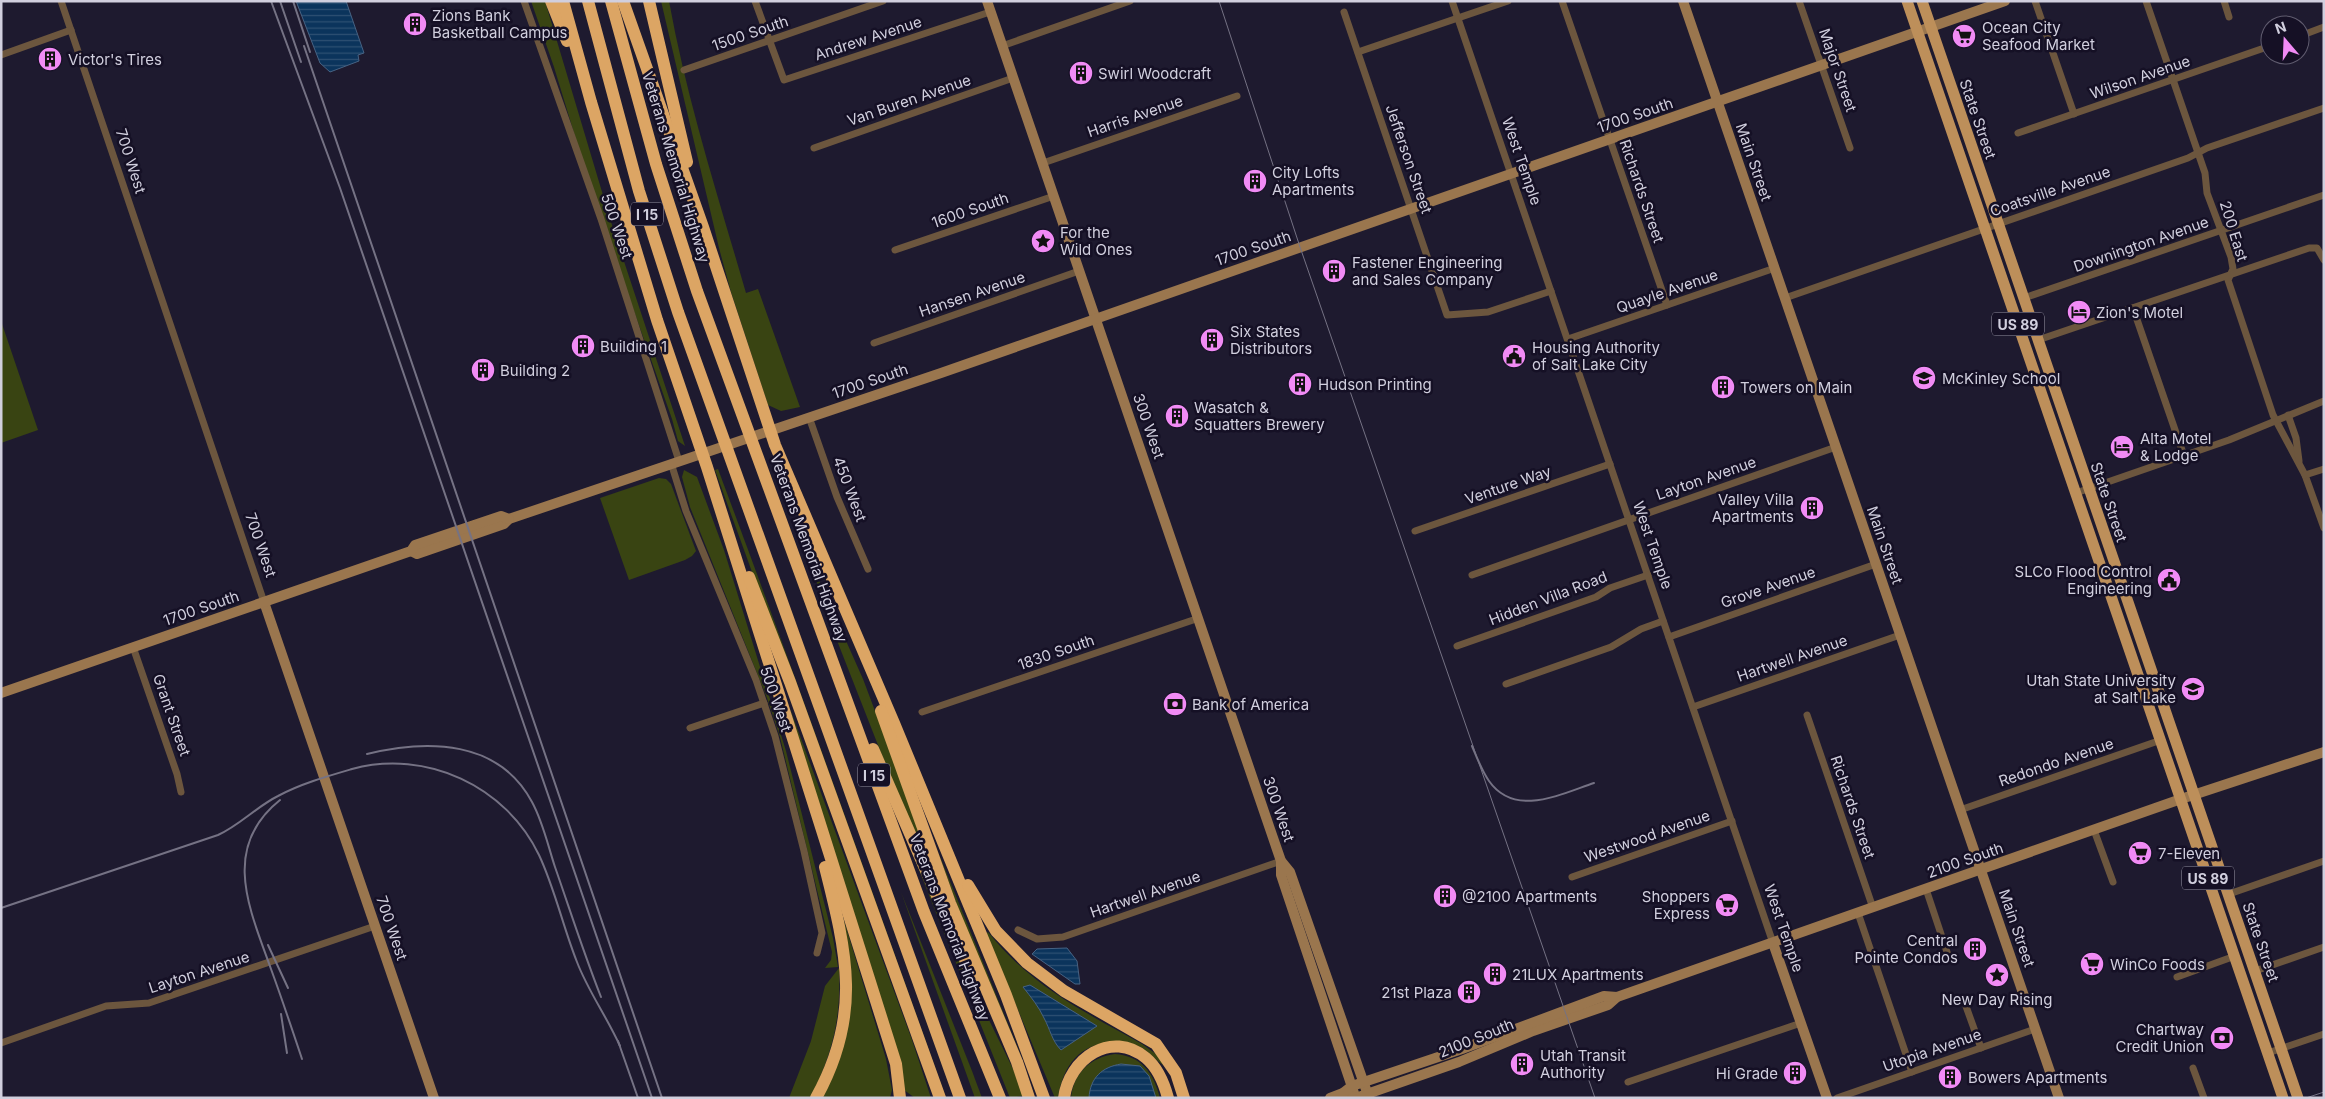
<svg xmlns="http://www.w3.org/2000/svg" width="2325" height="1099" font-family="Inter,sans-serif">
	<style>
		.grass { fill: #394412 }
		.water { fill: url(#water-rules); stroke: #466283 }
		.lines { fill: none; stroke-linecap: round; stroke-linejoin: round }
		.street { stroke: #6c563e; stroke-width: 7 }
		.secondary { stroke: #9a764e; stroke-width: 10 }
		.primary { stroke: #bd8f5a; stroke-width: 11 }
		.highway { stroke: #dca564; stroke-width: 12 }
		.tram { stroke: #757284; stroke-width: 1 }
		.rail { stroke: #757284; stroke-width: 2 }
		.labels { text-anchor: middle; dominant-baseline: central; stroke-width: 5; stroke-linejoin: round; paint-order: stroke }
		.shield { fill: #151025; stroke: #9996a6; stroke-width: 1 }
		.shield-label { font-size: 14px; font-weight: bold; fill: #d1cfde }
		.poi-label { font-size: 15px; fill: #d1cfde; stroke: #151025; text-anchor: start }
		.street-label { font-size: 15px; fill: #d1cfde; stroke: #151025 }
	</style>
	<defs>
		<pattern id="water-rules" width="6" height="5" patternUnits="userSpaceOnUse" patternTransform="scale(1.25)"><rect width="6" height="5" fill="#0b345c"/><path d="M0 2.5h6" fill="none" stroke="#2e5073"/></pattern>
	</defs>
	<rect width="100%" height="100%" fill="#1e1a2f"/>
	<!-- grass -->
	<g class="grass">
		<path d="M 531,1 L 545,1 L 611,222 L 685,446 L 678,441 L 672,419 L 591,189 L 554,67 Z"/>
		<path d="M 661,1 L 669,1 C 687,101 718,196 746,293 L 758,289 L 800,407 L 781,411 L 768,405 L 731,292 L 719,248 Z"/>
		<path d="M 1,321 L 38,430 L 1,443 Z"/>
		<path d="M 718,469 C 796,678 871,888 946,1098 L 943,1098 L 715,470 Z"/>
		<path d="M 684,470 L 697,477 L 724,550 L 786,751 L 833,938 L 838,967 L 825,968 L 831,960 L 832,952 L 780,737 L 767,698 L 690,507 L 682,477 Z"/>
		<path d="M 659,478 L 666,479 L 671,484 L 696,551 L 692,556 L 685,560 L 629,580 L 600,498 Z"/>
		<path d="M 798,533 L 863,679 L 952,916 L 896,791 L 827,615 L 822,595 L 799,540 Z"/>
		<path d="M 789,706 L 912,1040 L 931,1098 L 915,1098 L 900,1087 Z"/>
		<path d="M 905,835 L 969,979 L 1014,1071 L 1023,1096 L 1010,1098 Z"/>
		<path d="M 936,847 L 1025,1066 L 969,938 Z"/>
		<path d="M 832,881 L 886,1059 L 892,1090 L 890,1098 L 821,1098 L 845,1037 Z"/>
		<path d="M 901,892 L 972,1071 L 982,1098 L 975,1098 Z"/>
		<path d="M 988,932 C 1032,987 1083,1011 1142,1044 L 1156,1054 L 1165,1066 C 1156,1061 1149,1051 1138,1046 C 1132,1043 1125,1044 1119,1043 C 1083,1040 1063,1063 1058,1098 L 1055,1098 L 986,934 Z"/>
		<path d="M 839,968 C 841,1021 833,1050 811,1098 L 789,1098 L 811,1041 L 825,986 Z"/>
		<path d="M 1115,1054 C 1142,1056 1153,1073 1160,1098 L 1071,1098 C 1073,1073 1091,1057 1115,1054 Z"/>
	</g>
	<!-- water -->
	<g class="water">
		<path d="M 296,1 L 346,1 L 364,53 L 358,55 L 359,61 L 330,72 L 320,63 Z"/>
		<path d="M 1067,948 L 1077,961 L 1080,984 L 1075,984 L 1032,954 L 1037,949 Z"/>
		<path d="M 1030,985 L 1097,1026 L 1061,1050 C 1052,1041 1050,1029 1044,1018 C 1039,1007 1031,997 1023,987 Z"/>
		<path d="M 1121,1064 L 1140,1066 L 1149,1076 L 1156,1098 L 1089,1098 C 1090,1078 1102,1067 1121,1064 Z"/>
	</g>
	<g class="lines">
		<!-- street -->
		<g class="street">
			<path d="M 61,1 L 264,602"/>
			<path d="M 524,1 L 601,219 L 679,461"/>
			<path d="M 755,1 L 784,80 L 990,12"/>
			<path d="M 1452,1 L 1773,943"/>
			<path d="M 1562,1 L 1667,305"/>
			<path d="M 1799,1 L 1850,148"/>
			<path d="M 2035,1 L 2074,114"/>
			<path d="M 2146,1 L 2205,173 L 2207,193 L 2231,257 L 2233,269 L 2228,280 L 2273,415 L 2305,475 L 2324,528"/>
			<path d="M 2224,1 L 2229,17"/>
			<path d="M 1344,12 L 1447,315 L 1488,312 L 1551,291"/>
			<path d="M 2300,36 L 2324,27"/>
			<path d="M 1002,46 L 1130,1"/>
			<path d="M 1358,52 L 1508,1"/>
			<path d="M 1,55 L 71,30"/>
			<path d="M 684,70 L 883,1"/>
			<path d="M 2018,133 L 2270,46"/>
			<path d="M 814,148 L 1013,78"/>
			<path d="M 1043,163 L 1237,96"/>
			<path d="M 895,250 L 1054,196"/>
			<path d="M 1785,298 L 2188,158 L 2207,148 L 2324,108"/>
			<path d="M 2024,298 L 2324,195"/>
			<path d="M 2133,308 L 2184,456"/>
			<path d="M 1568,339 L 1775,268"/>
			<path d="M 2038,340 L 2309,248 L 2317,248 L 2324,260"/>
			<path d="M 874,343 L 1079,271"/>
			<path d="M 2288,415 L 2296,438 L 2299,461"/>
			<path d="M 809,417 L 837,497 L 868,569"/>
			<path d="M 671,463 L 686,511 L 756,680 L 775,736 L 804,851 L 822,933 L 817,953"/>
			<path d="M 2305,475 L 2324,469"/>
			<path d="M 2076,493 L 2229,440 L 2324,401"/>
			<path d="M 1415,531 L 1610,464"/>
			<path d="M 1472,575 L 1836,447"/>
			<path d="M 1669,637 L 1876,564"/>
			<path d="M 1457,646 L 1596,597 L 1610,588 L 1648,575"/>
			<path d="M 133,647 L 177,774 L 181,792"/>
			<path d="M 1506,684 L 1611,647 L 1641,629 L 1663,621"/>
			<path d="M 1693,707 L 1900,635"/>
			<path d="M 922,712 L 1199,618"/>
			<path d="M 1807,715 L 1873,908"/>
			<path d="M 690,728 L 764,703"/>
			<path d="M 1960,810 L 2161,740"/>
			<path d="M 2094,830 L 2113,882"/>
			<path d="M 1572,877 L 1732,821"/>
			<path d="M 1926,889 L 1949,958"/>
			<path d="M 2229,894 L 2324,861"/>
			<path d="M 1858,913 L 1912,1072"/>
			<path d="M 1018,930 L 1037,939 L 1063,937 L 1281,861"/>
			<path d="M 2255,971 L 2324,947"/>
			<path d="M 2177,977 L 2235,956"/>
			<path d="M 1963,998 L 1981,1048"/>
			<path d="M 1,1043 L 106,1006 L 149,1003 L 375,926"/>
			<path d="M 2268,1053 L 2324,1034"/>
			<path d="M 2193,1068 L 2204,1098"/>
			<path d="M 1628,1082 L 1801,1023"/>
			<path d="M 1837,1098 L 2035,1029"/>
		</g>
		<!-- secondary -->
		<g class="secondary">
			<path d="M 987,1 L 1270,829 L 1281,861 L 1290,872 L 1369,1098"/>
			<path d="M 1683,1 L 2059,1098"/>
			<path d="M 411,551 L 417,554 L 504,524 L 509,519 L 941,373 L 2005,1"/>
			<path d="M 264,602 L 434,1098"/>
			<path d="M 1,693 L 411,551 L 415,545 L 501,516 L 509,519"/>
			<path d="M 1281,861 L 1281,875 L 1354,1093"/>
			<path d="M 1773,943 L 1827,1098"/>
			<path d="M 1343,1093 L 1356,1098 L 1367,1094 L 1459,1062 L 1533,1031 L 1608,1005 L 1617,997 L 2181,799 L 2324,752"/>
			<path d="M 1330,1098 L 1343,1093 L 1352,1086 L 1462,1049 L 1604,996 L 1617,997"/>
		</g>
		<!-- primary -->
		<g class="primary">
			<path d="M 1907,1 L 2283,1098"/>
			<path d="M 1922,1 L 2298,1098"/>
		</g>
		<!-- highway -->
		<g class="highway">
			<path d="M 551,1 L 567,41"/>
			<path d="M 563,1 L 591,102 L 657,320 L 707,467 L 896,1064 L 900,1098"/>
			<path d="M 588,1 L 639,191 L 678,312 L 960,1098"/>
			<path d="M 611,1 L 656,164 L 697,291 L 924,912 L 1000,1098"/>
			<path d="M 623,1 L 703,227 L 775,445 L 894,723 L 1006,995 L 1044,1098"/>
			<path d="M 649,1 L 687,162"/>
			<path d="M 749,577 L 790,682 L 940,1098"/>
			<path d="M 881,711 L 950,903 L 1017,1062 L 1029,1098"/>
			<path d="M 873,749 L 973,978"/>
			<path d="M 968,885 L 996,931 L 1027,963 L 1064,991 L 1156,1044 L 1176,1073 L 1184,1098"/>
			<path d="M 816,1098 C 862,1015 847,954 825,867"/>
			<path d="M 1064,1098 C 1069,1059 1111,1029 1146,1058 C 1158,1068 1164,1083 1168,1098"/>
		</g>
		<!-- tram -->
		<g class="tram">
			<path d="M 1219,1 L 1300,247 L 1595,1098"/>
			<path d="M 2306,1098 L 2324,1092"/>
		</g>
		<!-- rail -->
		<g class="rail">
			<path d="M 271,1 L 340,188 L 652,1098"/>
			<path d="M 280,1 L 301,62"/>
			<path d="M 293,1 L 310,52"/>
			<path d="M 304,46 L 662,1098"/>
			<path d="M 1472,746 C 1477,758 1482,771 1489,781 C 1515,818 1561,794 1594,783"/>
			<path d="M 367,754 C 428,739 499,740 532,802 C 543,822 548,846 555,867 C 570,910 584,954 601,997"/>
			<path d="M 280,800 C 220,848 250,910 271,969 C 282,999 292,1029 302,1059"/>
			<path d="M 1,908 L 218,835 C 240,825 256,807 278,796 C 300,784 328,776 352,769 C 426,749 506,786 539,855 C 555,889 563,927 577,962 C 588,991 607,1017 620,1046"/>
			<path d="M 268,945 L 288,988"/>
			<path d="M 281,1014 L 287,1053"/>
			<path d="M 618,1041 L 638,1098"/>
		</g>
	</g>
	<!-- icons -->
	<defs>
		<g id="building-disc" transform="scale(1.25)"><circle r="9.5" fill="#f18bf5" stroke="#151025"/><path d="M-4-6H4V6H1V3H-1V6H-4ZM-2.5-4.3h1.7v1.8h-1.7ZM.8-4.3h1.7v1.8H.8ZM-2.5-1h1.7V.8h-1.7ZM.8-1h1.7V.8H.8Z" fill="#111"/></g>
		<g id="supermarket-disc" transform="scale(1.25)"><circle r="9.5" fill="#f18bf5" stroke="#151025"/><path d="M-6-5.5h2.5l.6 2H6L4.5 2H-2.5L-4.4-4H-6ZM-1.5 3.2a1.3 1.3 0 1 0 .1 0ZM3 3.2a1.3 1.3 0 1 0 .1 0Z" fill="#111"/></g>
		<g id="sight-disc" transform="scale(1.25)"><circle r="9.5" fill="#f18bf5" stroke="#151025"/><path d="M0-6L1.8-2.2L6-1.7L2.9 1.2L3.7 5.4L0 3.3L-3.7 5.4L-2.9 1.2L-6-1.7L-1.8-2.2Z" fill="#111"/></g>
		<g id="hotel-disc" transform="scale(1.25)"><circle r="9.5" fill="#f18bf5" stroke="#151025"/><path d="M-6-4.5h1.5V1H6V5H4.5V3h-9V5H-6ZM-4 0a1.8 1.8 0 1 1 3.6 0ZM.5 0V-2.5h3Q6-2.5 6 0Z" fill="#111"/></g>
		<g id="civic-disc" transform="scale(1.25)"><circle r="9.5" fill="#f18bf5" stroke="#151025"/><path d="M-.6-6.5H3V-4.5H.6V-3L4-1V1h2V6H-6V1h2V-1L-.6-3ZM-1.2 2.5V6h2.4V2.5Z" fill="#111"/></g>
		<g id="school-disc" transform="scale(1.25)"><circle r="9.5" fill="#f18bf5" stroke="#151025"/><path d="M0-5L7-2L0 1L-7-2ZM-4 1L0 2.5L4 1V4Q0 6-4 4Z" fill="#111"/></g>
		<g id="university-disc" transform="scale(1.25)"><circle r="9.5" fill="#f18bf5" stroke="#151025"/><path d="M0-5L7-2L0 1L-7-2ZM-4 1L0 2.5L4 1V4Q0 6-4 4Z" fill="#111"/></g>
		<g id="bank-disc" transform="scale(1.25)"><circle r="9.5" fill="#f18bf5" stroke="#151025"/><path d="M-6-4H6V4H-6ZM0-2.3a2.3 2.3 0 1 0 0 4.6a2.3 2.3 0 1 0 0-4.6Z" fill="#111"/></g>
	</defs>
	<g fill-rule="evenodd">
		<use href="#building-disc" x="415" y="24"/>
		<use href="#supermarket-disc" x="1964" y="36"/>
		<use href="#building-disc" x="50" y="59"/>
		<use href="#building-disc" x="1081" y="73"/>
		<use href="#building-disc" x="1255" y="181"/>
		<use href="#sight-disc" x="1043" y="241"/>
		<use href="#building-disc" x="1334" y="271"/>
		<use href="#hotel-disc" x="2079" y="312"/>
		<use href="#building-disc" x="1212" y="340"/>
		<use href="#building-disc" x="583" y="346"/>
		<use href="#civic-disc" x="1514" y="356"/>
		<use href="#building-disc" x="483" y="370"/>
		<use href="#school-disc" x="1924" y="378"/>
		<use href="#building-disc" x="1300" y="384"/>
		<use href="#building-disc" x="1723" y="387"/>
		<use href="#building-disc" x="1177" y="416"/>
		<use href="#hotel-disc" x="2122" y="447"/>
		<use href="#building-disc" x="1812" y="508"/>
		<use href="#civic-disc" x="2169" y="580"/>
		<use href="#university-disc" x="2193" y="689"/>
		<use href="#bank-disc" x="1175" y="704"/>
		<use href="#supermarket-disc" x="2140" y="853"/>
		<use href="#building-disc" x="1445" y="896"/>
		<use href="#supermarket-disc" x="1727" y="905"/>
		<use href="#building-disc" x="1975" y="949"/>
		<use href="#supermarket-disc" x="2092" y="964"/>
		<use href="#building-disc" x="1495" y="974"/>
		<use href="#sight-disc" x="1997" y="975"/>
		<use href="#building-disc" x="1469" y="992"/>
		<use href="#bank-disc" x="2222" y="1038"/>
		<use href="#building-disc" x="1522" y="1064"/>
		<use href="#building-disc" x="1795" y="1073"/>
		<use href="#building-disc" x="1950" y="1077"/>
	</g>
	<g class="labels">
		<!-- shield labels -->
		<g class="shield">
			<rect x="631" y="202.5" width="32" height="23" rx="4"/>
			<rect x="1992" y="312.5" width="52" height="23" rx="4"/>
			<rect x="858" y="763.5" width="32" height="23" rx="4"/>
			<rect x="2182" y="866.5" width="52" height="23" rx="4"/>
		</g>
		<g class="shield-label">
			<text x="647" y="214">I 15</text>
			<text x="2018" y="324">US 89</text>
			<text x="874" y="775">I 15</text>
			<text x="2208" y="878">US 89</text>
		</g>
		<!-- poi labels -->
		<g class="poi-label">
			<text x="432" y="15">Zions Bank<tspan x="432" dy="17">Basketball Campus</tspan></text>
			<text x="1982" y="27">Ocean City<tspan x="1982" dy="17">Seafood Market</tspan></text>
			<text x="68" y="59">Victor's Tires</text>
			<text x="1098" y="73">Swirl Woodcraft</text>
			<text x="1272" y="172">City Lofts<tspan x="1272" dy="17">Apartments</tspan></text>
			<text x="1060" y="232">For the<tspan x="1060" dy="17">Wild Ones</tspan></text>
			<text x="1352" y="262">Fastener Engineering<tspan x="1352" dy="17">and Sales Company</tspan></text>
			<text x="2096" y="312">Zion's Motel</text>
			<text x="1230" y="331">Six States<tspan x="1230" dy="17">Distributors</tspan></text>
			<text x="600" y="346">Building 1</text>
			<text x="1532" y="347">Housing Authority<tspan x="1532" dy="17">of Salt Lake City</tspan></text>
			<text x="500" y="370">Building 2</text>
			<text x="1942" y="378">McKinley School</text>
			<text x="1318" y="384">Hudson Printing</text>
			<text x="1740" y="387">Towers on Main</text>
			<text x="1194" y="407">Wasatch &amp;<tspan x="1194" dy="17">Squatters Brewery</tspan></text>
			<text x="2140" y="438">Alta Motel<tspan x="2140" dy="17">&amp; Lodge</tspan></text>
			<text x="1794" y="499" text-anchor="end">Valley Villa<tspan x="1794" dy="17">Apartments</tspan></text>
			<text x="2152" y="571" text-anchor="end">SLCo Flood Control<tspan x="2152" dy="17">Engineering</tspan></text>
			<text x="2176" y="680" text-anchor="end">Utah State University<tspan x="2176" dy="17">at Salt Lake</tspan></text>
			<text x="1192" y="704">Bank of America</text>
			<text x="2158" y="853">7-Eleven</text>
			<text x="1462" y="896">@2100 Apartments</text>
			<text x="1710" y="896" text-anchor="end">Shoppers<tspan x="1710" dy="17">Express</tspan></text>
			<text x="1958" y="940" text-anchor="end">Central<tspan x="1958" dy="17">Pointe Condos</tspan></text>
			<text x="2110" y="964">WinCo Foods</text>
			<text x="1512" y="974">21LUX Apartments</text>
			<text x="1452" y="992" text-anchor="end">21st Plaza</text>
			<text x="1997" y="999" text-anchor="middle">New Day Rising</text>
			<text x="2204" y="1029" text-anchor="end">Chartway<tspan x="2204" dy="17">Credit Union</tspan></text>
			<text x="1540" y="1055">Utah Transit<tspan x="1540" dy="17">Authority</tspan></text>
			<text x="1778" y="1073" text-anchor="end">Hi Grade</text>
			<text x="1968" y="1077">Bowers Apartments</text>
		</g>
		<!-- street labels -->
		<g class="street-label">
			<text transform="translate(750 33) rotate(-19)">1500 South</text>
			<text transform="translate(868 38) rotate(-18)">Andrew Avenue</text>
			<text transform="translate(1838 70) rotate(71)">Major Street</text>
			<text transform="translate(2140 77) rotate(-19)">Wilson Avenue</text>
			<text transform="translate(909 100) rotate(-19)">Van Buren Avenue</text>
			<text transform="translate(1635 115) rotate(-19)">1700 South</text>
			<text transform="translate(1135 116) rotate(-19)">Harris Avenue</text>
			<text transform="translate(1978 119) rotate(71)">State Street</text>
			<text transform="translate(1409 159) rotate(71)">Jefferson Street</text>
			<text transform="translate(131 161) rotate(72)">700 West</text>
			<text transform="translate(1522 161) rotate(71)">West Temple</text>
			<text transform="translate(1754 162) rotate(71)">Main Street</text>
			<text transform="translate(676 167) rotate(73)">Veterans Memorial Highway</text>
			<text transform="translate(1642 191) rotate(71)">Richards Street</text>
			<text transform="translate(2050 191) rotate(-19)">Coatsville Avenue</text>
			<text transform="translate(970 210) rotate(-19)">1600 South</text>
			<text transform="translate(617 226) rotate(71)">500 West</text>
			<text transform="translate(2234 231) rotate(73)">200 East</text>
			<text transform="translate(2141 244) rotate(-19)">Downington Avenue</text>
			<text transform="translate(1253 248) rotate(-19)">1700 South</text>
			<text transform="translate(1667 291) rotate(-19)">Quayle Avenue</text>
			<text transform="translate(972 294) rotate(-19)">Hansen Avenue</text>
			<text transform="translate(870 381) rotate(-19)">1700 South</text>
			<text transform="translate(1149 426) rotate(71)">300 West</text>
			<text transform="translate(1706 478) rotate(-19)">Layton Avenue</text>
			<text transform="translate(1508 485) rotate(-19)">Venture Way</text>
			<text transform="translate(850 489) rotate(69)">450 West</text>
			<text transform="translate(2109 502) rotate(71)">State Street</text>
			<text transform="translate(261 545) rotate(71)">700 West</text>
			<text transform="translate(1653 545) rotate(71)">West Temple</text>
			<text transform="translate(1885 545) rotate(71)">Main Street</text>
			<text transform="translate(809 548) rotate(70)">Veterans Memorial Highway</text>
			<text transform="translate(1768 587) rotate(-19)">Grove Avenue</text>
			<text transform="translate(1548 598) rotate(-21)">Hidden Villa Road</text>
			<text transform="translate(201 608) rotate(-19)">1700 South</text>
			<text transform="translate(1056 652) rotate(-19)">1830 South</text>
			<text transform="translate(1792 658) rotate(-19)">Hartwell Avenue</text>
			<text transform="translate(776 699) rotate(71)">500 West</text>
			<text transform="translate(172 715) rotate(71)">Grant Street</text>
			<text transform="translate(2056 762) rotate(-19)">Redondo Avenue</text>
			<text transform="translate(1853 807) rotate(71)">Richards Street</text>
			<text transform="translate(1279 809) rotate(71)">300 West</text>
			<text transform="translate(1647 836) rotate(-19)">Westwood Avenue</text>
			<text transform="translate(1965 860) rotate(-19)">2100 South</text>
			<text transform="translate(1145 894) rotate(-19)">Hartwell Avenue</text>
			<text transform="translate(950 927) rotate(69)">Veterans Memorial Highway</text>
			<text transform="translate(392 928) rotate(71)">700 West</text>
			<text transform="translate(1784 928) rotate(71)">West Temple</text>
			<text transform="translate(2017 928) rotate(71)">Main Street</text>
			<text transform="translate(2261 942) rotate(71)">State Street</text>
			<text transform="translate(199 972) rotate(-18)">Layton Avenue</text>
			<text transform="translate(1476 1038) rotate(-22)">2100 South</text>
			<text transform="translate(1932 1050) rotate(-19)">Utopia Avenue</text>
		</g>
	</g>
	<!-- border -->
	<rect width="2325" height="1099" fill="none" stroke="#d1cfde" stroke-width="5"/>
	<!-- north arrow -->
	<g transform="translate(2285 40) rotate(341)"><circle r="24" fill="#151025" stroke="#605c6f"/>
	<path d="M0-4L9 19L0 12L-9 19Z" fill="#f18bf5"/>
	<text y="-8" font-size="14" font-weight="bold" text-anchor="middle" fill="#d1cfde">N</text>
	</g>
</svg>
